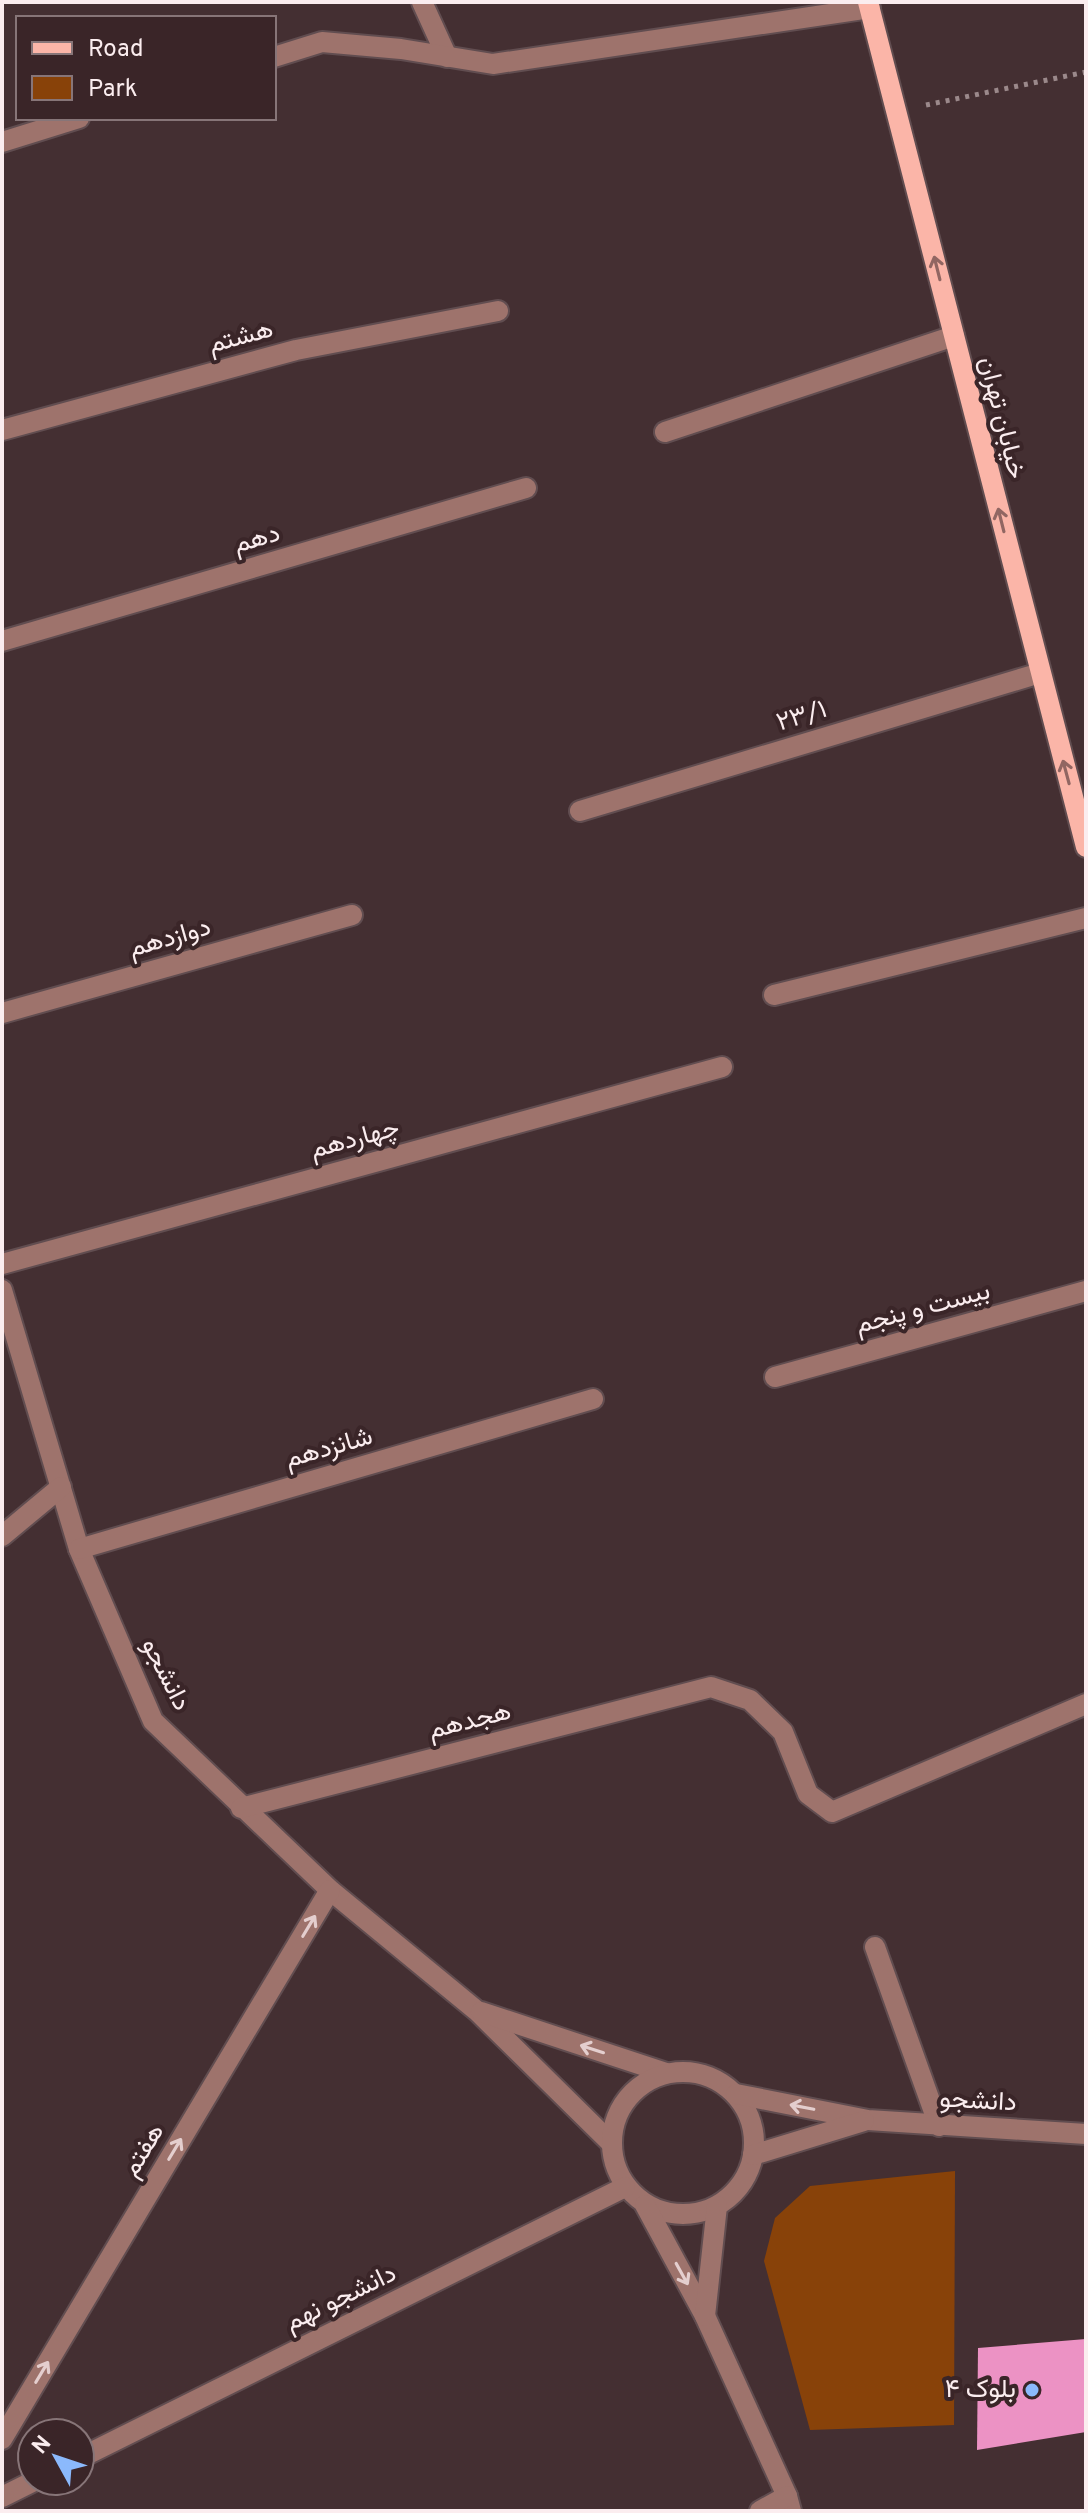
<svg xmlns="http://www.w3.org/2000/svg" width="1088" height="2513" font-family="Overpass,Vazirmatn,sans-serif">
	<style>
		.green { fill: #884209 }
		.building { fill: #ec92c4 }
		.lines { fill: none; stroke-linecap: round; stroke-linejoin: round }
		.minor-casing { stroke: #614d50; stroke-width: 24 }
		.major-casing { stroke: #614d50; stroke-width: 24 }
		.path { stroke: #9b898b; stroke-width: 5; stroke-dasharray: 4 6; stroke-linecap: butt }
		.minor { stroke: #9e736c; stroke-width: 20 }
		.major { stroke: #fbb5a8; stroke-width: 20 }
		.oneway { stroke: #916662 }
		.oneway2 { stroke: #e4cece }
		.poi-dot { fill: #8bb9fc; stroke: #3a2528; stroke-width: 3 }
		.labels { text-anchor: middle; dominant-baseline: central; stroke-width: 8; stroke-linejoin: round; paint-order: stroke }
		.street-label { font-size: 26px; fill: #fbedef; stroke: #3a2528 }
		.poi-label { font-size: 26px; fill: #fbedef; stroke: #3a2528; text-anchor: end }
	</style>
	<rect width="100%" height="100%" fill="#442f32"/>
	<!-- green -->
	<path class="green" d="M 955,2171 L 954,2425 L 810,2430 L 764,2261 L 775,2218 L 810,2186 Z"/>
	<!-- building -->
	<path class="building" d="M 1086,2339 L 1086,2432 L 977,2450 L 978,2348 Z"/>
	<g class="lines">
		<!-- minor casing -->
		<g class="minor-casing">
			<g id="minor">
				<path d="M 422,2 L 447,57"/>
				<path d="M 274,57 L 322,42 L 401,49 L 493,64 L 870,8"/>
				<path d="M 2,142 L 79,118"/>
				<path d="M 2,430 L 296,350 L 498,311"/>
				<path d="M 665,432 L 954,336"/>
				<path d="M 2,641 L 526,488"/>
				<path d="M 580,811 L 1040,673"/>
				<path d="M 774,995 L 1086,918"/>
				<path d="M 2,1013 L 352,915"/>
				<path d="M 2,1264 L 722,1067"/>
				<path d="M 2,1290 L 79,1549 L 153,1721 L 330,1890 L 477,2011 L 610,2142"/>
				<path d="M 775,1377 L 1086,1291"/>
				<path d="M 2,1536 L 61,1487"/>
				<path d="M 79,1549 L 593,1399"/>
				<path d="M 241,1808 L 711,1687 L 750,1700 L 783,1732 L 808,1794 L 832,1812 L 1086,1704"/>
				<path d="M 875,1947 L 939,2126"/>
				<path d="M 481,2012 L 666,2073"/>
				<circle cx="683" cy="2143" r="71"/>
				<path d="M 736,2094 L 868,2120 L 1086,2134"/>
				<path d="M 753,2155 L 864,2121"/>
				<path d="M 645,2205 L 705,2316 L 787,2496 L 791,2511"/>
				<path d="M 705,2316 L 717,2206"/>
				<path d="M 2,2439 L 330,1890"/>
				<path d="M 80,2458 L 625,2187"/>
				<path d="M 2,2497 L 34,2481"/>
				<path d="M 760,2511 L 787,2496"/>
			</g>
		</g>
		<!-- major casing -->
		<g class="major-casing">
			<path id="major" d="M 868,2 L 1086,847"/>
		</g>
		<!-- path -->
		<path class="path" d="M 926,105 L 1086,72"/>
		<!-- minor -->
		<use href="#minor" class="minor"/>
		<!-- major -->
		<use href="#major" class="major"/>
	</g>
	<!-- one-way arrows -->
	<defs><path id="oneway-shaft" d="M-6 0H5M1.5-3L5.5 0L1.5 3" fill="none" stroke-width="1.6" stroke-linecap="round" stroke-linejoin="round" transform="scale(2)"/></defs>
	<g class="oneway">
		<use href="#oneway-shaft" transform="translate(937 268) rotate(-104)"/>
		<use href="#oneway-shaft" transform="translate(1001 520) rotate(-104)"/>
		<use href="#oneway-shaft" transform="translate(1066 772) rotate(-105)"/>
	</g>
	<g class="oneway2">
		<use href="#oneway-shaft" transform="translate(309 1926) rotate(-59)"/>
		<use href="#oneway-shaft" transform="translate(592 2049) rotate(-162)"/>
		<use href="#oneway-shaft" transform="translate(802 2107) rotate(-169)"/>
		<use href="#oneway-shaft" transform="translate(175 2149) rotate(-59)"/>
		<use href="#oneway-shaft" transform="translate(682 2274) rotate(61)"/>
		<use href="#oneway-shaft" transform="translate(42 2372) rotate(-59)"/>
	</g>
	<!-- markers -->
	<circle class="poi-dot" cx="1032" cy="2390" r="8"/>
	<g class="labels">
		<!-- street labels -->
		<g class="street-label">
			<text transform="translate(241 338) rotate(-15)">هشتم</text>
			<text transform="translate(1001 418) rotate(76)">خیابان تهران</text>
			<text transform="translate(257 540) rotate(-16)">دهم</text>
			<text transform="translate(802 717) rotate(-17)">۲۳/۱</text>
			<text transform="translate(170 939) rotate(-16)">دوازدهم</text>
			<text transform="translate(355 1140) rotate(-15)">چهاردهم</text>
			<text transform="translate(923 1309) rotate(-15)">بیست و پنجم</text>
			<text transform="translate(329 1449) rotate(-16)">شانزدهم</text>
			<text transform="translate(165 1675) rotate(63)">دانشجو</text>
			<text transform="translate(470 1722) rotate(-14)">هجدهم</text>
			<text transform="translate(978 2102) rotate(3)">دانشجو</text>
			<text transform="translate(144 2151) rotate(-59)">هفتم</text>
			<text transform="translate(341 2299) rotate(-26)">دانشجو نهم</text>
		</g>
		<!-- poi labels -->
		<g class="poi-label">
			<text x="1016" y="2390">بلوک ۴</text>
		</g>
	</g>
	<!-- border -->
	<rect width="1088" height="2513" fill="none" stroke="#fbedef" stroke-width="8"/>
	<!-- legend -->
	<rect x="16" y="16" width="260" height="104" fill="#3a2528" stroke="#877578" stroke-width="2"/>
	<rect x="32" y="42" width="40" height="12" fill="#fbb5a8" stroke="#877578" stroke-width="2"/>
	<text x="88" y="56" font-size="24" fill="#fbedef">Road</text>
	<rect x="32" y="76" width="40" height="24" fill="#884209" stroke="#877578" stroke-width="2"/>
	<text x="88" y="96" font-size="24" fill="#fbedef">Park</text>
	<!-- north arrow -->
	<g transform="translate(56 2457) rotate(310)"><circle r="38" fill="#3a2528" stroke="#877578" stroke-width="2"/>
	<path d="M0-6L14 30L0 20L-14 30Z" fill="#8bb9fc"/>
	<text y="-12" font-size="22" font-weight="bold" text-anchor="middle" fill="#fbedef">N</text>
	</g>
</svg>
